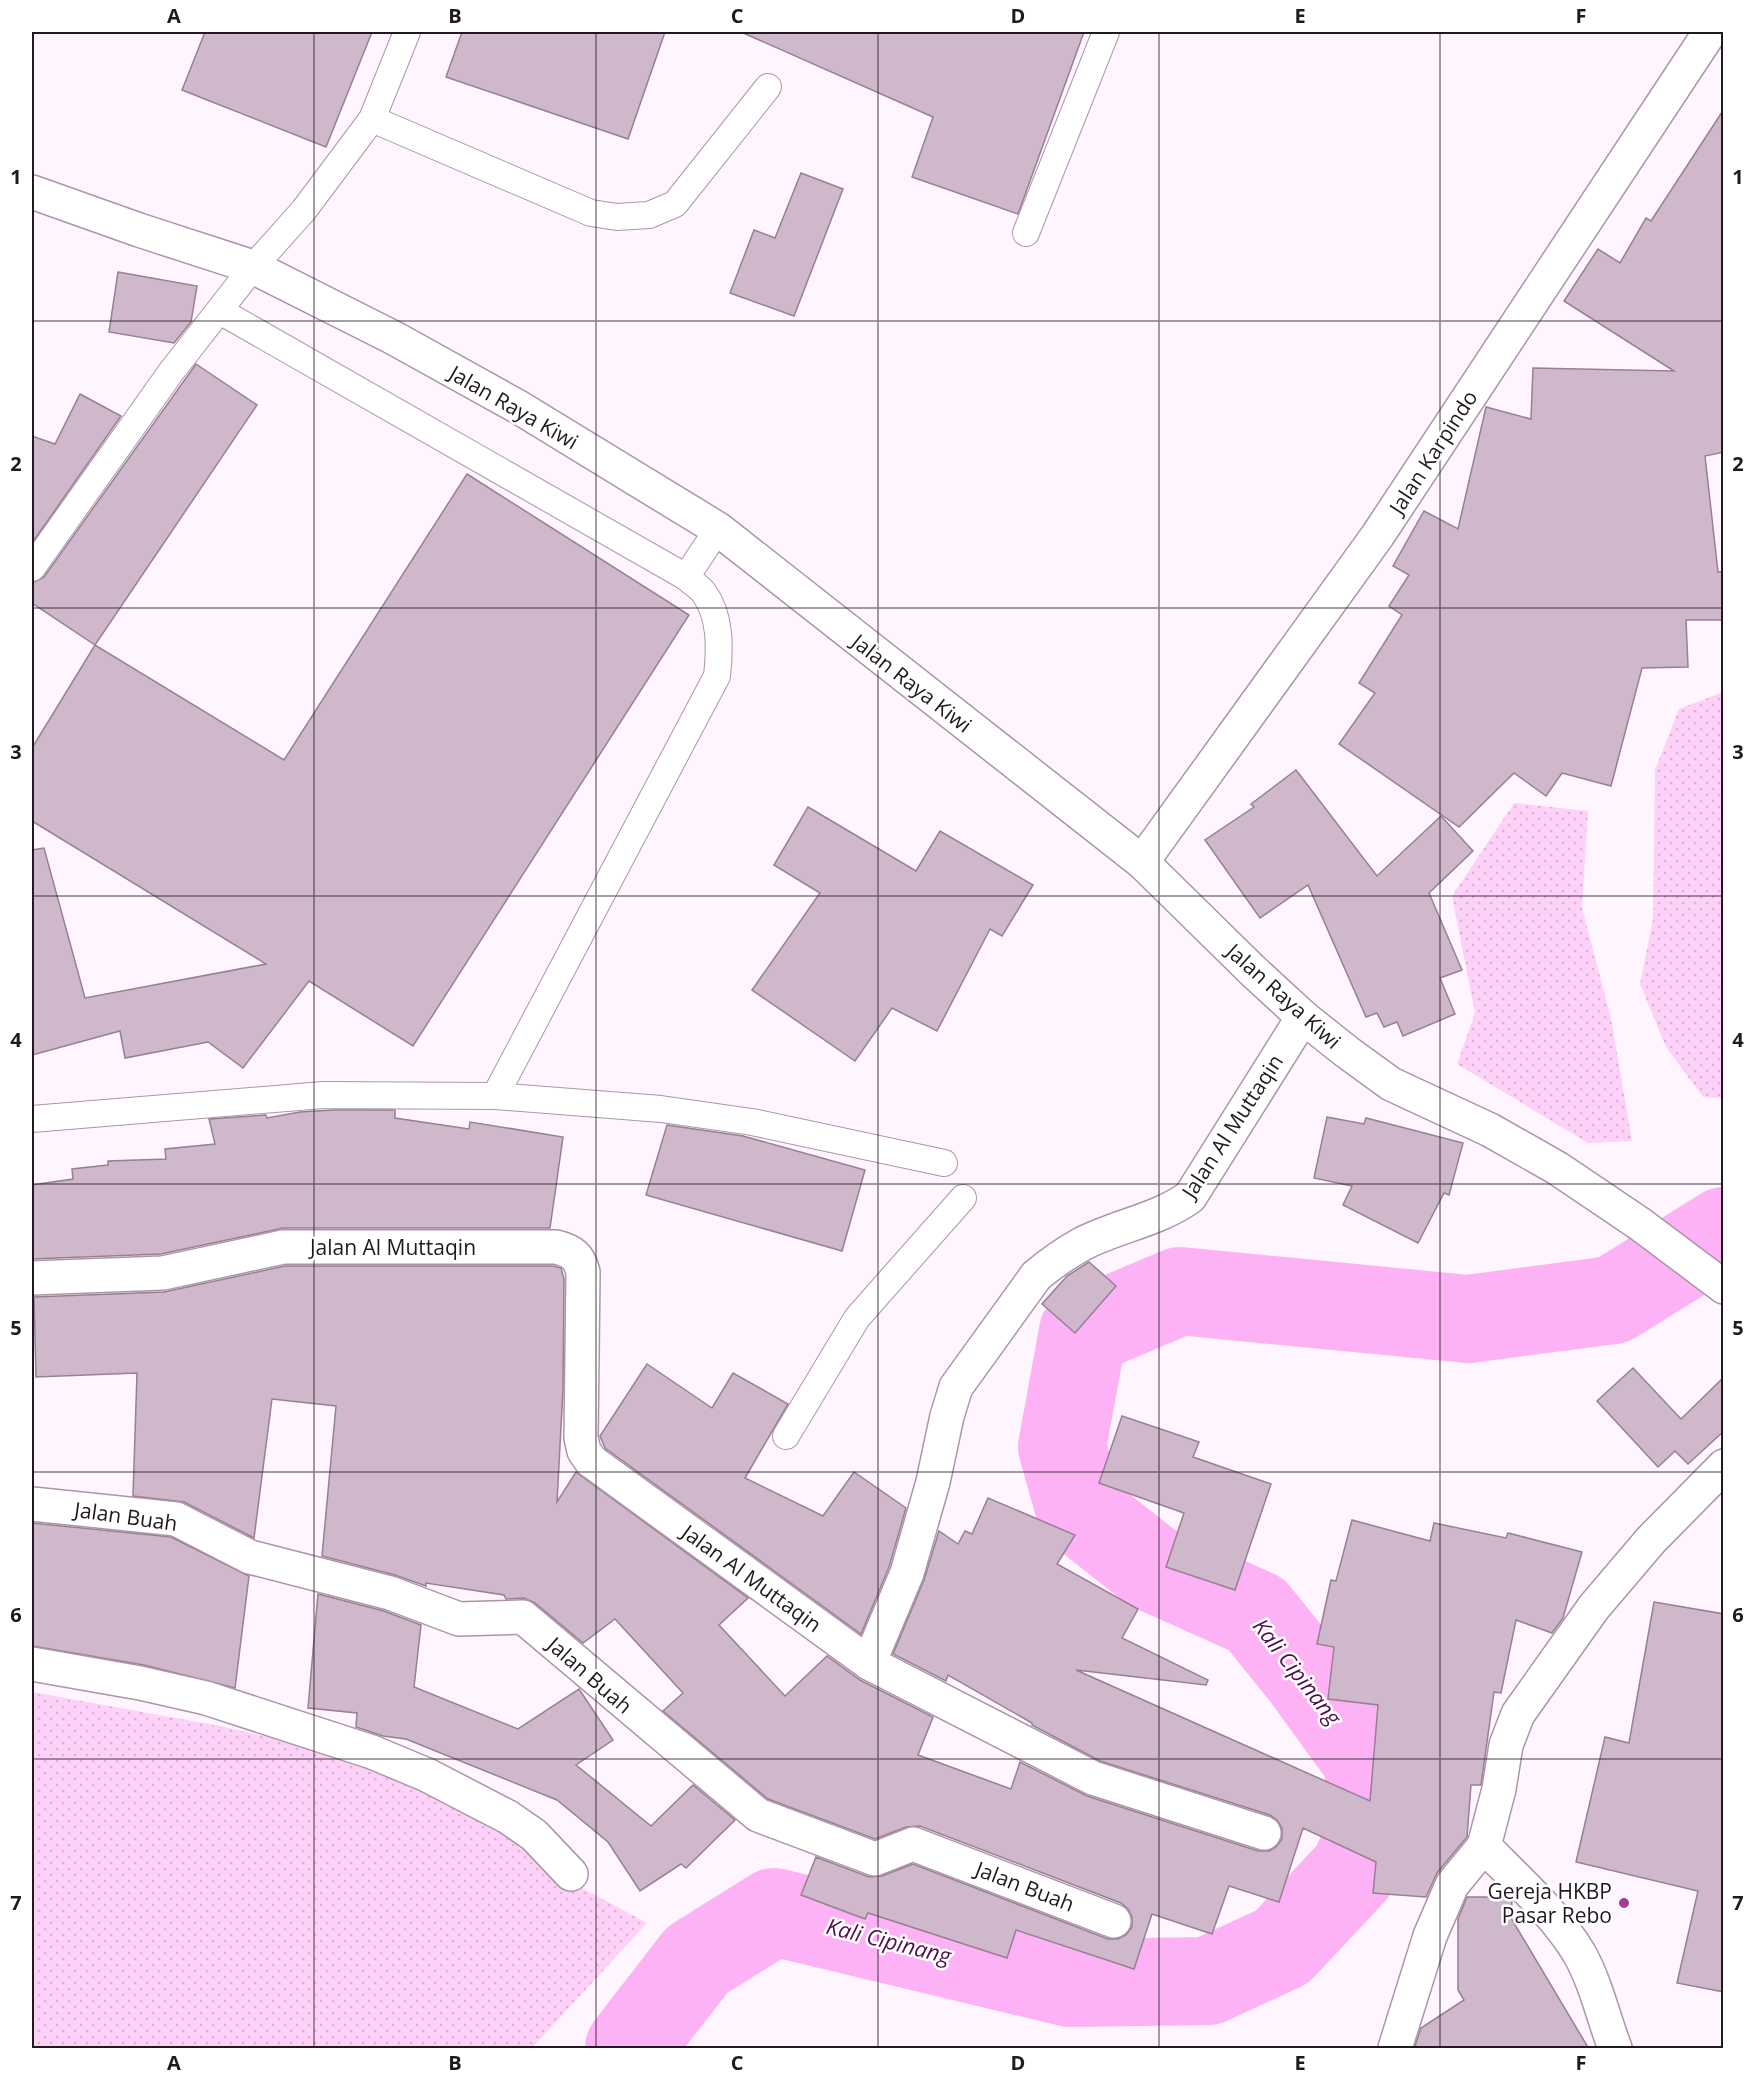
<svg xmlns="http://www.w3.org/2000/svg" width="1755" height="2080" font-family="'Open Sans',sans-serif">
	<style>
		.green { fill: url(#green-dots) }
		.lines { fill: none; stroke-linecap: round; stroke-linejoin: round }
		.river { stroke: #feb2f6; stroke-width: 88 }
		.building { fill: #cfb7cc; stroke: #977f94; stroke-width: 1.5 }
		.lane-casing { stroke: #ac95a9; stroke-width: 28 }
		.street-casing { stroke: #ac95a9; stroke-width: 36 }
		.secondary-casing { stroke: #ac95a9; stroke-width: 36 }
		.lane { stroke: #fff; stroke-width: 26 }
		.street { stroke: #fff; stroke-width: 33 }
		.secondary { stroke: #fff; stroke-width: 33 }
		.grid { fill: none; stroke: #211820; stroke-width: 1.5; stroke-opacity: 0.55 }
		.poi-dot { fill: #a23a9c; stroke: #fff; stroke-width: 2 }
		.labels { text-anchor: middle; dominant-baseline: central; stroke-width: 5; stroke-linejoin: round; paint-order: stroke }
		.street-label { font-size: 21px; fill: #211820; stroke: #fff }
		.poi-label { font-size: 21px; fill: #211820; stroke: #fff; text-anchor: end }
		.water-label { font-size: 22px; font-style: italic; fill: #4f0e4c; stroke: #fff }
		.neatline { fill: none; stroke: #211820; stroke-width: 2 }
		.grid-label { font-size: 20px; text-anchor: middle; font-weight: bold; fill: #211820 }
	</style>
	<defs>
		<pattern id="green-dots" width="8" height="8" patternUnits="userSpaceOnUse" patternTransform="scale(1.5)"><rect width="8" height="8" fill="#fed2f8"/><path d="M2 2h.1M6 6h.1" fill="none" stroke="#d9b4d4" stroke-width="1.8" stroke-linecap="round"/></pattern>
	</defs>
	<rect width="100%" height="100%" fill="#fff5fe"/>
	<!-- green -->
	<g class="green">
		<path d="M 1723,692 L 1723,1098 L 1703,1097 L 1666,1047 L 1640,984 L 1653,919 L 1655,770 L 1679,709 Z"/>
		<path d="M 1514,803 L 1588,811 L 1582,908 L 1611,1018 L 1632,1141 L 1588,1143 L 1457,1064 L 1475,1013 L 1452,896 Z"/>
		<path d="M 32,1692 L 220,1726 L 354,1757 L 475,1808 L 571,1882 L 647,1923 L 532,2048 L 32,2048 Z"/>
	</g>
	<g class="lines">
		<!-- river -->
		<path class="river" d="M 629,2048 L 697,1960 L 774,1912 L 1070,1983 L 1208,1981 L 1282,1947 L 1354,1870 L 1374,1825 L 1367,1760 L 1306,1676 L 1256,1614 L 1151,1567 L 1080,1511 L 1062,1447 L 1083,1332 L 1180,1291 L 1468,1319 L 1613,1300 L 1724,1231"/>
	</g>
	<!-- building -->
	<g class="building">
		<path d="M 205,32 L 372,32 L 326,147 L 182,90 Z"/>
		<path d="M 462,32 L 665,32 L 628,139 L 446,77 Z"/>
		<path d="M 741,32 L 1084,32 L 1018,214 L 912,177 L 933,117 Z"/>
		<path d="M 1724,109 L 1724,452 L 1705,456 L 1718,572 L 1724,572 L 1724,620 L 1686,620 L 1688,667 L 1642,668 L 1611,786 L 1562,773 L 1546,796 L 1514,773 L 1459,827 L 1339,744 L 1375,693 L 1359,683 L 1402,615 L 1389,606 L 1409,575 L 1393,566 L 1424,511 L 1458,529 L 1486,407 L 1531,419 L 1533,368 L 1674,371 L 1564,301 L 1598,249 L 1620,263 L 1646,218 L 1651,221 Z"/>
		<path d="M 801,173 L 843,189 L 794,316 L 730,293 L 754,230 L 775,238 Z"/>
		<path d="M 118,272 L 197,286 L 191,322 L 174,343 L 109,332 Z"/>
		<path d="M 196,364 L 257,405 L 95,645 L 32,603 L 32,583 L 44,577 Z"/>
		<path d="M 80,394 L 121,416 L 32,543 L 32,436 L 55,444 Z"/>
		<path d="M 467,474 L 689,615 L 413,1046 L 309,981 L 243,1068 L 208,1042 L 125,1058 L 120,1031 L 32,1055 L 32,850 L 44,848 L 85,998 L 266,964 L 32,821 L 32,748 L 95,645 L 284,760 Z"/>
		<path d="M 1296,770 L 1377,876 L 1441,816 L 1473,851 L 1429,893 L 1462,970 L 1440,978 L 1455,1014 L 1403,1036 L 1397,1022 L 1384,1027 L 1377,1013 L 1366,1017 L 1308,885 L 1260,918 L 1205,840 L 1254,807 L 1251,804 Z"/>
		<path d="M 808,807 L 916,871 L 940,831 L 1033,885 L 1002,936 L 990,929 L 937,1031 L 892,1008 L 855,1061 L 752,990 L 820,893 L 774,865 Z"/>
		<path d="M 333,1110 L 395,1110 L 395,1118 L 469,1129 L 470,1122 L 563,1137 L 550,1228 L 283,1228 L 161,1254 L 32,1259 L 32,1185 L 73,1179 L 72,1169 L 108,1165 L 108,1161 L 166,1159 L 165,1149 L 215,1144 L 209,1119 L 266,1115 L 267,1118 L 300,1112 Z"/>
		<path d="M 1327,1117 L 1364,1124 L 1366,1118 L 1463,1143 L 1449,1195 L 1444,1193 L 1418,1243 L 1343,1205 L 1352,1186 L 1314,1178 Z"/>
		<path d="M 667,1125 L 743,1136 L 865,1170 L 842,1251 L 646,1195 Z"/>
		<path d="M 1089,1262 L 1116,1286 L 1075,1333 L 1042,1304 L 1067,1276 Z"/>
		<path d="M 285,1266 L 553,1266 L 561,1268 L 564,1279 L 563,1390 L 557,1502 L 576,1472 L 748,1598 L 719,1625 L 785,1696 L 827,1656 L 860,1680 L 933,1717 L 918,1755 L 1011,1789 L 1020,1762 L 1087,1796 L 1258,1851 L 1269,1851 L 1276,1847 L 1282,1839 L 1282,1828 L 1277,1820 L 1270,1815 L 1100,1761 L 1032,1725 L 1032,1723 L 948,1675 L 946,1681 L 893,1654 L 924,1580 L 939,1531 L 958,1544 L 965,1531 L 972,1534 L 988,1498 L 1075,1535 L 1057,1564 L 1138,1609 L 1122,1638 L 1208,1680 L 1206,1685 L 1076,1670 L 1370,1801 L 1378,1705 L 1328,1699 L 1334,1647 L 1317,1644 L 1331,1580 L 1336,1581 L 1352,1520 L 1430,1541 L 1434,1523 L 1506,1538 L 1508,1533 L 1582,1552 L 1563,1618 L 1552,1633 L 1516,1620 L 1501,1693 L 1494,1692 L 1481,1785 L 1471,1785 L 1467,1837 L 1437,1873 L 1426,1897 L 1373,1893 L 1376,1862 L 1303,1828 L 1279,1902 L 1229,1886 L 1212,1934 L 1152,1914 L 1134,1969 L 1016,1930 L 1007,1958 L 868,1913 L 865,1919 L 801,1895 L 816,1857 L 869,1877 L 882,1876 L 913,1864 L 1108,1939 L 1118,1939 L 1126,1935 L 1132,1927 L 1132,1917 L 1128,1909 L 1121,1903 L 920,1826 L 906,1827 L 875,1839 L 768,1799 L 663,1711 L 683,1693 L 615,1619 L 583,1643 L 535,1603 L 524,1598 L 506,1599 L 504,1595 L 426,1583 L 426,1586 L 395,1575 L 322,1556 L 336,1406 L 272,1399 L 254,1538 L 184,1502 L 133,1496 L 137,1373 L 36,1377 L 34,1297 L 164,1292 Z"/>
		<path d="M 647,1364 L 712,1408 L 733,1373 L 788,1404 L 745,1478 L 823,1516 L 854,1472 L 906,1508 L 889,1567 L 861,1634 L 605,1448 L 600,1436 Z"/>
		<path d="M 1633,1368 L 1681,1419 L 1724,1377 L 1724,1431 L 1688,1464 L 1675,1451 L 1658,1467 L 1597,1401 Z"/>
		<path d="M 1122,1416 L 1199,1442 L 1193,1457 L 1271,1484 L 1235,1590 L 1166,1567 L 1184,1513 L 1099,1483 Z"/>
		<path d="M 32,1523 L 171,1537 L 249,1576 L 235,1688 L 144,1665 L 32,1646 Z"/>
		<path d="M 318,1594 L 384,1611 L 421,1625 L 414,1687 L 518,1729 L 579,1689 L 613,1740 L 576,1765 L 651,1826 L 693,1785 L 735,1820 L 686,1868 L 681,1864 L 640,1891 L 608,1842 L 557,1800 L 406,1739 L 383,1736 L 356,1727 L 357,1713 L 308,1708 Z"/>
		<path d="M 1654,1602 L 1724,1614 L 1724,1992 L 1677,1983 L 1698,1891 L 1576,1862 L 1605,1737 L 1629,1743 Z"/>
		<path d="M 1467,1897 L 1508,1897 L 1512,1900 L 1511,1918 L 1589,2049 L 1414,2049 L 1421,2028 L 1464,2000 L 1458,1990 L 1458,1919 Z"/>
	</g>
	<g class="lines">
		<!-- lane casing -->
		<g class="lane-casing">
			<g id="lane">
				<path d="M 372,119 L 591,213 L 617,217 L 649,215 L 675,204 L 768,87"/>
				<path d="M 1026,233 L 1106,32"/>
				<path d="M 220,311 L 686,577"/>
				<path d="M 32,568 L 171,372 L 253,267 L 304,210 L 372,119 L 407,32"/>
				<path d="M 495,1096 L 717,676 C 720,649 721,616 704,593 C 700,587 691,582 686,577 L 718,529"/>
				<path d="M 32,1119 L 323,1095 L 495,1096 L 661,1109 L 752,1122 L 944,1163"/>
				<path d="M 786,1436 L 857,1318 L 963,1198"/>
			</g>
		</g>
		<!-- street casing -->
		<g class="street-casing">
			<g id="street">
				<path d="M 1142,862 L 1378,535 L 1710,32"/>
				<path d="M 32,1278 L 163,1273 L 283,1247 L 556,1247 C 572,1251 579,1256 583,1272 L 581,1438 L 584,1451 L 591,1461 L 869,1663 L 907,1573 L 933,1482 L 947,1416 L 956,1387 L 1036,1276 C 1050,1264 1066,1253 1082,1244 C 1117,1226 1158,1220 1190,1197 L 1303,1017"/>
				<path d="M 32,1504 L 176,1519 L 250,1557 L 390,1593 L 459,1619 L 523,1617 L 758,1815 L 875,1859 L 913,1844 L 1114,1921"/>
				<path d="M 869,1663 L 1093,1778 L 1264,1833"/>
				<path d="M 32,1664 L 140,1683 L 206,1698 L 372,1752 L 427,1775 L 508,1817 L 534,1835 L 571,1874"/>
				<path d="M 1484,1846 C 1516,1879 1555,1913 1579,1953 C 1596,1983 1603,2017 1615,2048"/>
				<path d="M 1395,2048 L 1430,1936 L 1452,1885 L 1484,1846 L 1499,1789 L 1506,1745 L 1518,1714 L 1594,1607 L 1651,1540 L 1724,1466"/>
			</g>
		</g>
		<!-- secondary casing -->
		<g class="secondary-casing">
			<path id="secondary" d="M 32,192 L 139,230 L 253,267 L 394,338 L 520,408 L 718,529 L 1142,862 L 1252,970 L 1303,1017 L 1347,1052 L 1391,1084 L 1490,1130 L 1557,1168 L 1640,1224 L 1724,1287"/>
		</g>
		<!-- lane -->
		<use href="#lane" class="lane"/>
		<!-- street -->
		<use href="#street" class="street"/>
		<!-- secondary -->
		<use href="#secondary" class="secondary"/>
	</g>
	<!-- grid -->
	<path class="grid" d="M 314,32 L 314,2048M 596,32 L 596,2048M 878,32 L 878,2048M 1159,32 L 1159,2048M 1440,32 L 1440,2048M 32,321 L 1724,321M 32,608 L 1724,608M 32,896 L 1724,896M 32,1184 L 1724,1184M 32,1472 L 1724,1472M 32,1759 L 1724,1759"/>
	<!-- markers -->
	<circle class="poi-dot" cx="1624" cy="1903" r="6"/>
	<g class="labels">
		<!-- street labels -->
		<g class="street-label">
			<text transform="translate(514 407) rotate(30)">Jalan Raya Kiwi</text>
			<text transform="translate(1433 452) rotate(-57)">Jalan Karpindo</text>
			<text transform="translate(912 683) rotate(38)">Jalan Raya Kiwi</text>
			<text transform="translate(1284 996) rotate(42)">Jalan Raya Kiwi</text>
			<text transform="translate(1232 1126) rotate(-57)">Jalan Al Muttaqin</text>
			<text x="393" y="1247">Jalan Al Muttaqin</text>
			<text transform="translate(126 1516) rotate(8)">Jalan Buah</text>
			<text transform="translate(752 1578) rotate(36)">Jalan Al Muttaqin</text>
			<text transform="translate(590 1675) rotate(41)">Jalan Buah</text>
			<text transform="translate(1025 1886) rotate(21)">Jalan Buah</text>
		</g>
		<!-- poi labels -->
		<g class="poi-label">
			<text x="1612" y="1891">Gereja HKBP<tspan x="1612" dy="24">Pasar Rebo</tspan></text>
		</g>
		<!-- water labels -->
		<g class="water-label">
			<text transform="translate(1298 1671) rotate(52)">Kali Cipinang</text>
			<text transform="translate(889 1940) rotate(14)">Kali Cipinang</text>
		</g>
	</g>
	<!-- border -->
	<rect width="1755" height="2080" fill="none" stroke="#ffffff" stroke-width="66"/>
	<rect x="33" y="33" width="1689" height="2014" class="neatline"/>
	<g class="grid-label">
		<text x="174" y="23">A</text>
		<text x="455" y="23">B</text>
		<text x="737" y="23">C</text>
		<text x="1018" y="23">D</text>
		<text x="1300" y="23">E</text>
		<text x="1581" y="23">F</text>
		<text x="16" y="184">1</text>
		<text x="1738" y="184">1</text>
		<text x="16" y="471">2</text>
		<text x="1738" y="471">2</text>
		<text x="16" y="759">3</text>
		<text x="1738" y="759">3</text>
		<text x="16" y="1047">4</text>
		<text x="1738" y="1047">4</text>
		<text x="16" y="1335">5</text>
		<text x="1738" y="1335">5</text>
		<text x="16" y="1622">6</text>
		<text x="1738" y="1622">6</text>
		<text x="16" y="1910">7</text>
		<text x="1738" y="1910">7</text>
		<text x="174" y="2070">A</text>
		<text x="455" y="2070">B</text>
		<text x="737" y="2070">C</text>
		<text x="1018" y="2070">D</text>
		<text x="1300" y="2070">E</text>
		<text x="1581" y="2070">F</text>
	</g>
</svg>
